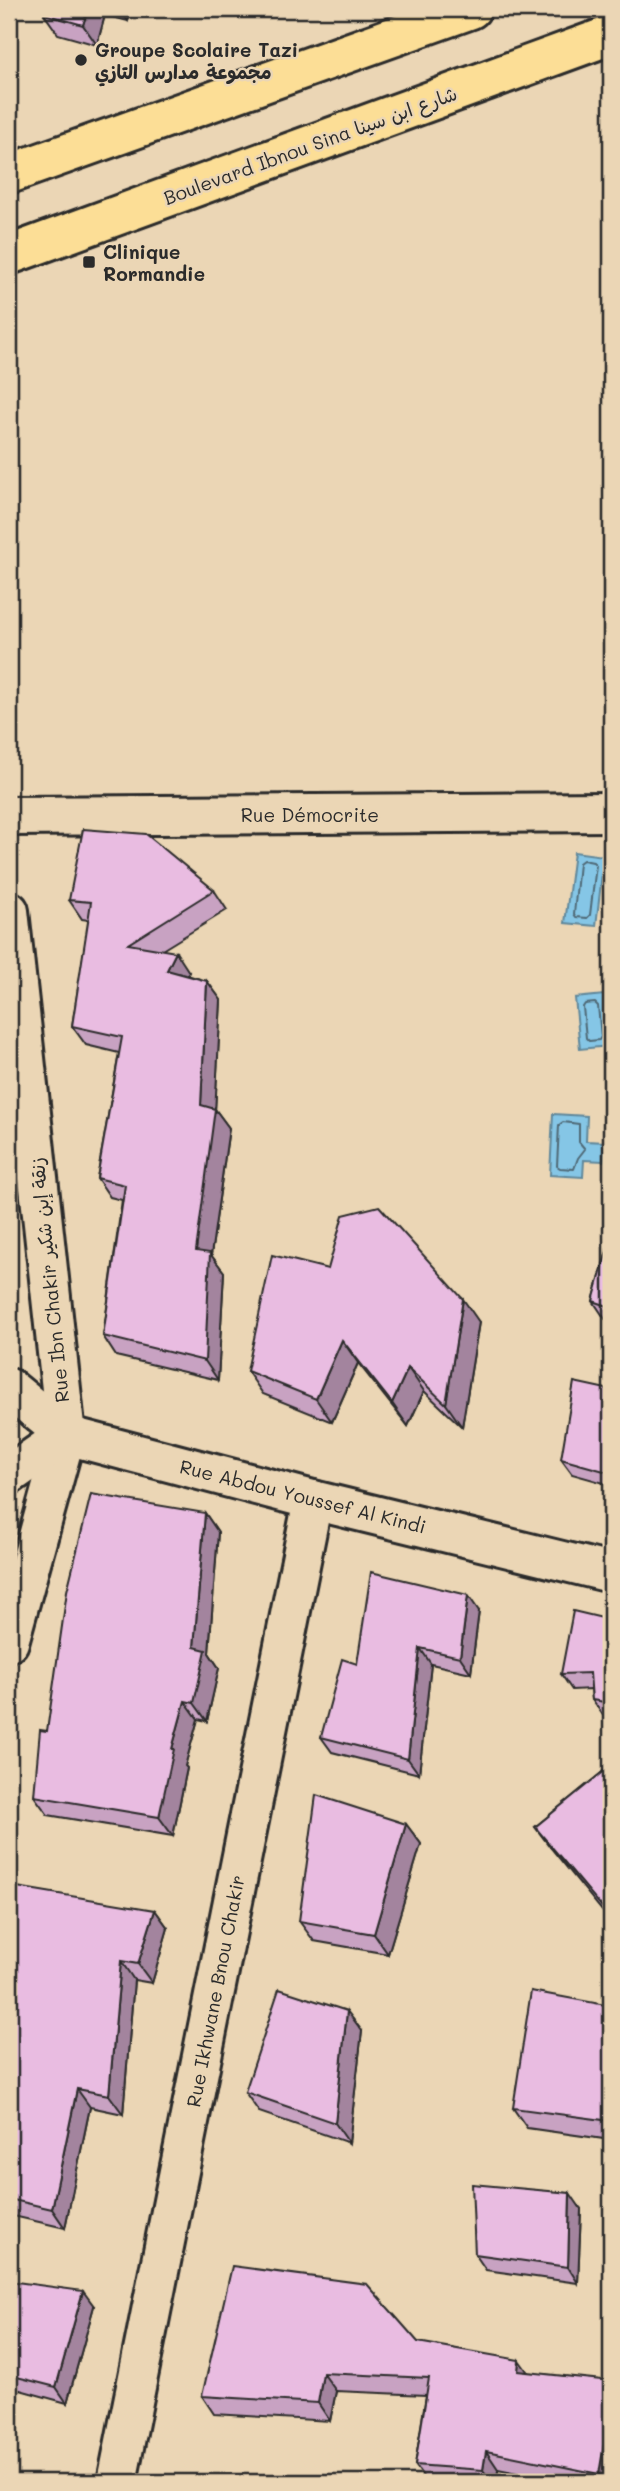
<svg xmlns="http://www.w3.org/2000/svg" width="620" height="2491" font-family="Mali,'Playpen Sans Arabic',sans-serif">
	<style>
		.water { fill: #85c6e6; stroke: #61889b; stroke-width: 2 }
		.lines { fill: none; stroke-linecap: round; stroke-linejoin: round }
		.shore { stroke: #4f6976; stroke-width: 2 }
		.minor-casing { stroke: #2b2b2b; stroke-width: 44 }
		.major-casing { stroke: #2b2b2b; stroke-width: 44 }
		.minor { stroke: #ebd6b5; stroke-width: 38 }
		.major { stroke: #fcde96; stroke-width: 38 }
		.wall { fill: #c8a2c2; stroke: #2b2b2b; stroke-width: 2 }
		.shaded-wall { fill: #a3849e; stroke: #2b2b2b; stroke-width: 2 }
		.building { fill: #e9bce1; stroke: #2b2b2b; stroke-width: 2 }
		.poi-dot { fill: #2b2b2b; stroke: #ebd6b5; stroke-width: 2.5 }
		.labels { text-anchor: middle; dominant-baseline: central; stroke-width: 5; stroke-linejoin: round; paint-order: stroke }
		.poi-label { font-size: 19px; font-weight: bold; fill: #2b2b2b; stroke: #ebd6b5; text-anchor: start }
		.street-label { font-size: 19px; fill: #2b2b2b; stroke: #ebd6b5 }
	</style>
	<rect width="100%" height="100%" fill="#ebd6b5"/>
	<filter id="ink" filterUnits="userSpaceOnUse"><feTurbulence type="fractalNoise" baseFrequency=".0143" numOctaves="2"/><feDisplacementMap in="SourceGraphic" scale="14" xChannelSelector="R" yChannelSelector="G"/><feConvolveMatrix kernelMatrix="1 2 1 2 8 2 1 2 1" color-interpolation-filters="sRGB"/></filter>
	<g filter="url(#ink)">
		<!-- water -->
		<g class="water">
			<path d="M 574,852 L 604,856 L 596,926 L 565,923 Z"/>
			<path d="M 604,995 L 609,1046 L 580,1049 L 575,998 Z"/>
			<path d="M 553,1114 L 587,1116 L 586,1141 L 605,1142 L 603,1161 L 584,1160 L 583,1177 L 550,1175 Z"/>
		</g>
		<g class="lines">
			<!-- shore -->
			<g class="shore">
				<path d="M 583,860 L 593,862 L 596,865 L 590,915 L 587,918 L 576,917 L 574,914 L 579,863 Z"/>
				<path d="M 595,1003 L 598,1006 L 601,1037 L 599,1040 L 589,1041 L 586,1038 L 583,1007 L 585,1004 Z"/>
				<path d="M 563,1122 L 579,1124 L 579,1142 L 585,1149 L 578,1158 L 574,1169 L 560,1168 L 557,1166 L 559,1125 Z"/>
			</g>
			<!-- minor casing -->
			<g class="minor-casing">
				<g id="minor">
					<path d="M 9,816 L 611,812"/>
					<path d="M 9,911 L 66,1435 L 9,1642"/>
					<path d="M 9,1388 L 66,1435 L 313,1500 L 611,1573"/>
					<path d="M 9,1475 L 66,1435"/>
					<path d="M 117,2482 L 313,1500"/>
				</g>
			</g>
			<!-- major casing -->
			<g class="major-casing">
				<g id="major">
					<path d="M 9,174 L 471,9"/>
					<path d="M 9,255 L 611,35"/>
				</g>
			</g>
			<!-- minor -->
			<use href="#minor" class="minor"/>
			<!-- major -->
			<use href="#major" class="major"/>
		</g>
		<!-- wall -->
		<g class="wall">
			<path d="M 46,9 L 132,9 L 128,21 L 105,15 L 97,45 L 58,34 L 44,14 Z"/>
			<path d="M 214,890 L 227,910 L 162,950 L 189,972 L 187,975 L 207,981 L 221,1000 L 215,1109 L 229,1128 L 211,1255 L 224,1272 L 218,1380 L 116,1356 L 103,1336 L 122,1200 L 110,1197 L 97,1178 L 119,1053 L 86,1045 L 72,1026 L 89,920 L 82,919 L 69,900 Z"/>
			<path d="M 611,1237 L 611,1321 L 605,1319 L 593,1301 Z"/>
			<path d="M 328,1269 L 479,1322 L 462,1427 L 424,1391 L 408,1426 L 358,1363 L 332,1422 L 263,1394 L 247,1371 Z"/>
			<path d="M 611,1390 L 611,1485 L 572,1474 L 561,1459 Z"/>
			<path d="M 205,1513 L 218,1532 L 209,1653 L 219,1668 L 207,1721 L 198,1719 L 185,1766 L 187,1768 L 173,1836 L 48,1815 L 34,1796 L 47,1731 Z"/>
			<path d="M 479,1611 L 471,1673 L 431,1664 L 419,1774 L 332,1752 L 321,1737 L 357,1664 Z"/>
			<path d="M 611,1620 L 611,1717 L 603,1715 L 592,1700 L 591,1689 L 572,1690 L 561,1674 Z"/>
			<path d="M 611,1765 L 611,1922 L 550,1847 L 535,1827 Z"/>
			<path d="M 406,1824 L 421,1844 L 388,1954 L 314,1941 L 299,1921 Z"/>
			<path d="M 155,1910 L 168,1928 L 152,1983 L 134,1980 L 123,2114 L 90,2107 L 65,2228 L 9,2215 L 9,1913 Z"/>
			<path d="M 611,2006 L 611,2140 L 527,2128 L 513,2108 Z"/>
			<path d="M 362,2031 L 349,2143 L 259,2112 L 245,2092 Z"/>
			<path d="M 581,2209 L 578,2283 L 486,2270 L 475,2254 Z"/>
			<path d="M 9,2281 L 94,2306 L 67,2403 L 9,2387 Z"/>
			<path d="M 418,2342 L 528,2372 L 611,2482 L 562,2482 L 498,2469 L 497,2482 L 427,2482 L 415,2465 L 426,2395 L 336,2391 L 330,2421 L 214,2414 L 202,2396 Z"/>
		</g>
		<!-- shaded-wall -->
		<g class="shaded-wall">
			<path d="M 88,9 L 101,9 L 105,15 L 97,45 L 83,25 Z"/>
			<path d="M 119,9 L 132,9 L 128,21 Z"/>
			<path d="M 176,952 L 189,972 L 181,989 L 167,970 Z"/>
			<path d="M 207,981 L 221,1000 L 215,1113 L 215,1109 L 229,1128 L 211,1255 L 224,1272 L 218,1380 L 205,1361 L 196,1251 L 201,1105 Z"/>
			<path d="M 463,1299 L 479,1322 L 462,1427 L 446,1404 Z"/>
			<path d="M 342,1340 L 358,1363 L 332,1422 L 316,1399 Z"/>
			<path d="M 408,1368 L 424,1391 L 408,1426 L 392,1403 Z"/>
			<path d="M 205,1513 L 218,1532 L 209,1653 L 219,1668 L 207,1721 L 194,1703 L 194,1647 Z"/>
			<path d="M 468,1595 L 479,1611 L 471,1673 L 460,1657 Z"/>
			<path d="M 420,1648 L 431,1664 L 419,1774 L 408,1759 Z"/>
			<path d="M 185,1701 L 198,1719 L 185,1766 L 187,1768 L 173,1836 L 159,1817 L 172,1749 Z"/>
			<path d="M 406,1824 L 421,1844 L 388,1954 L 374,1934 Z"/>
			<path d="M 155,1910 L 168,1928 L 152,1983 L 138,1964 Z"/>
			<path d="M 121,1961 L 134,1980 L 123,2114 L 109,2095 Z"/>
			<path d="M 347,2011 L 362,2031 L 349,2143 L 335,2123 Z"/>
			<path d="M 77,2089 L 90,2107 L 65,2228 L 52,2209 Z"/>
			<path d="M 570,2193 L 581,2209 L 578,2283 L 568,2267 Z"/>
			<path d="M 83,2291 L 94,2306 L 67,2403 L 56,2387 Z"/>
			<path d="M 519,2360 L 532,2378 L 518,2371 Z"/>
			<path d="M 323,2373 L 336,2391 L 330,2421 L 318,2403 Z"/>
			<path d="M 611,2403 L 611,2482 L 604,2482 L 599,2474 Z"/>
			<path d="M 486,2451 L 498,2469 L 497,2482 L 492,2482 L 483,2470 Z"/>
		</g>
		<!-- building -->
		<g class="building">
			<path d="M 46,9 L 88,9 L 83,25 L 44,14 Z"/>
			<path d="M 83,829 L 146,834 L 214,890 L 128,944 L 176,952 L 167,970 L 207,981 L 201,1105 L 215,1109 L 196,1251 L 210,1253 L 205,1361 L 103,1336 L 125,1185 L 97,1178 L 122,1037 L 72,1026 L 91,902 L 69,900 Z"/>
			<path d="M 379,1206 L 463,1299 L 446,1404 L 408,1368 L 392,1403 L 342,1340 L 316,1399 L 247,1371 L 272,1255 L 328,1269 L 343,1215 Z"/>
			<path d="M 611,1237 L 611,1307 L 593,1301 Z"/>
			<path d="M 574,1382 L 611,1390 L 611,1473 L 561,1459 Z"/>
			<path d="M 91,1494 L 205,1513 L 194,1647 L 206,1650 L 194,1703 L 185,1701 L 172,1749 L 174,1749 L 159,1817 L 34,1796 L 40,1730 L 47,1731 L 67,1591 Z"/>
			<path d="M 371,1572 L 468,1595 L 460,1657 L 420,1648 L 408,1759 L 321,1737 L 342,1659 L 357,1664 Z"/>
			<path d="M 573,1611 L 611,1620 L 611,1703 L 592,1700 L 590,1673 L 561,1674 Z"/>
			<path d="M 611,1765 L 611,1910 L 607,1913 L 535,1827 Z"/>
			<path d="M 316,1795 L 406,1824 L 374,1934 L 299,1921 Z"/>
			<path d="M 17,1887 L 155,1910 L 138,1964 L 121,1961 L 109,2095 L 77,2089 L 52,2209 L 9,2199 L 9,1913 Z"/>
			<path d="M 279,1989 L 347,2011 L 335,2123 L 245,2092 Z"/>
			<path d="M 531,1991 L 611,2006 L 611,2121 L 513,2108 Z"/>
			<path d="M 472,2184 L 570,2193 L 568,2267 L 475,2254 Z"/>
			<path d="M 232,2266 L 367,2284 L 418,2342 L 519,2360 L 518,2371 L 611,2381 L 611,2403 L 599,2474 L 486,2451 L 483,2470 L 415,2465 L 429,2378 L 323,2373 L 318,2403 L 202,2396 Z"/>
			<path d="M 9,2281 L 83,2291 L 56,2387 L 9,2375 Z"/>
		</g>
	</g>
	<!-- markers -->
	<g class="poi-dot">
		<circle cx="81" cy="60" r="7"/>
		<rect x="82" y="255" width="14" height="14" rx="3.5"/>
	</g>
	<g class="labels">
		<!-- poi labels -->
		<g class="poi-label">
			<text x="95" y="49">Groupe Scolaire Tazi<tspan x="95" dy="22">مجموعة مدارس التازي</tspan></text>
			<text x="103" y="251">Clinique<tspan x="103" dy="22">Rormandie</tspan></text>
		</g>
		<!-- street labels -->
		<g class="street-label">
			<text transform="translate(310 145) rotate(-20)">Boulevard Ibnou Sina شارع ابن سينا</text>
			<text x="310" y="814">Rue Démocrite</text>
			<text transform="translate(49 1280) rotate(-96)">Rue Ibn Chakir زنقة إبن شكير</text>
			<text transform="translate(303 1496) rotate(14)">Rue Abdou Youssef Al Kindi</text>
			<text transform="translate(215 1991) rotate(-79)">Rue Ikhwane Bnou Chakir</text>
		</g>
	</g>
	<!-- margin -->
	<rect width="620" height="2491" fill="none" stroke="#ebd6b5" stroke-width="35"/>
	<rect x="18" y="18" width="585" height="2456" fill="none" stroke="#2b2b2b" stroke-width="2.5" filter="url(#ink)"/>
</svg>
